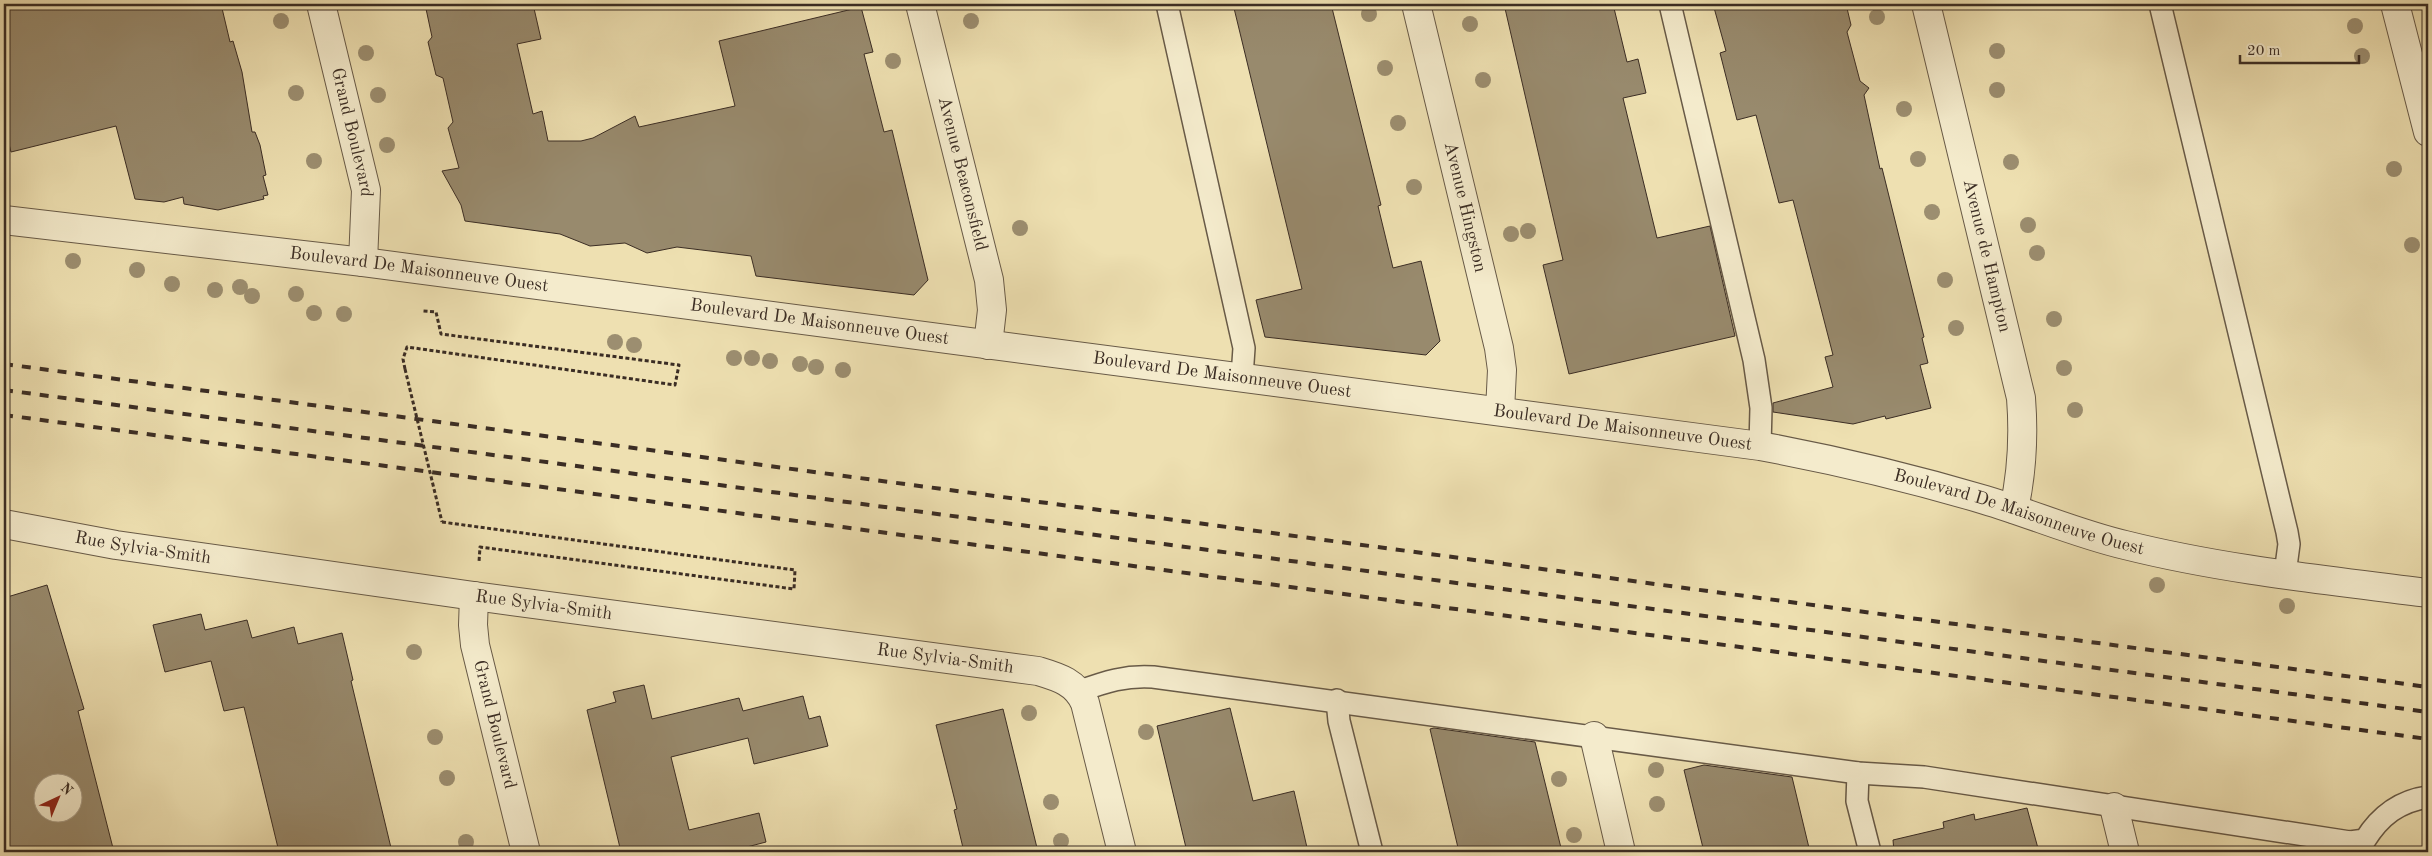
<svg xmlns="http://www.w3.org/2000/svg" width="2432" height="856" font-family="'Old Standard TT',serif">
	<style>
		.building { fill: #988a6d; stroke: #3b2d24; fill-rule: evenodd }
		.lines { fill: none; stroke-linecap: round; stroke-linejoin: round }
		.service-casing { stroke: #685a47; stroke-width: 24 }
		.minor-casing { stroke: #685a47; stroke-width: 30 }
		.tertiary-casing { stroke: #685a47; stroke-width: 30 }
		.path { stroke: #3b2d24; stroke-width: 3; stroke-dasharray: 4 2.5; stroke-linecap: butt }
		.service { stroke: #f4ebcc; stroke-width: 21 }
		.minor { stroke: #f4ebcc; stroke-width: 28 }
		.tertiary { stroke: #f4ebcc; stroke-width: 28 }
		.rail { stroke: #3b2d24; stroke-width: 4; stroke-dasharray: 9 9; stroke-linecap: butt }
		.path-bridge { stroke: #3b2d24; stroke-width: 3; stroke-dasharray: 4 2.5; stroke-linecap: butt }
		.tree { fill: #9c8e70 }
		.labels { text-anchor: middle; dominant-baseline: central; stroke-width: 4.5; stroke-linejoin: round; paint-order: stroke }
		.street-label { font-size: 18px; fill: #3b2d24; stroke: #f4ebcc }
	</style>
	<rect width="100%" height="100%" fill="#eee0b1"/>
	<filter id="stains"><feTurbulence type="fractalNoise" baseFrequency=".004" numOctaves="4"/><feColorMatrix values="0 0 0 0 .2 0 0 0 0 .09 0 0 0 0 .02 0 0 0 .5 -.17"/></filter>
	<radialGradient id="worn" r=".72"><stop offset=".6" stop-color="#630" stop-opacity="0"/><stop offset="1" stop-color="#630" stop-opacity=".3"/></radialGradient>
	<!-- building -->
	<g class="building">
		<path d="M 4,4 L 221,4 L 230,42 L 233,41 L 242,72 L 252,132 L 255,132 L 260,145 L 266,175 L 263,176 L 268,195 L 263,196 L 264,199 L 218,210 L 184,204 L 183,197 L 164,202 L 135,199 L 116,126 L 11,152 L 8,140 L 4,141 Z"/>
		<path d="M 425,4 L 533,4 L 541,39 L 517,44 L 533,114 L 542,111 L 548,141 L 581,141 L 593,138 L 635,116 L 639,127 L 735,106 L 719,41 L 861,7 L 873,52 L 864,54 L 884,132 L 892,130 L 928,280 L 914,295 L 756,276 L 751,256 L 677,247 L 647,253 L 625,243 L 590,246 L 560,234 L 465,221 L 461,205 L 442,171 L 459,168 L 448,128 L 453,122 L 443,78 L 436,75 L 428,42 L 432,37 Z"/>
		<path d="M 1233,4 L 1331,4 L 1381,205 L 1378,206 L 1393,268 L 1421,261 L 1440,341 L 1426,355 L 1265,337 L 1256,300 L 1302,289 Z"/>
		<path d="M 1504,4 L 1613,4 L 1627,62 L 1638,59 L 1646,93 L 1623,98 L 1657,238 L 1710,226 L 1735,336 L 1569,374 L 1543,265 L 1563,260 Z"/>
		<path d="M 1713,4 L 1846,4 L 1851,25 L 1847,32 L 1860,81 L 1869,88 L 1864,95 L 1880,169 L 1882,168 L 1924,337 L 1922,338 L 1928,363 L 1920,365 L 1931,408 L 1886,419 L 1885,416 L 1853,424 L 1773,412 L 1773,403 L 1833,387 L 1825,357 L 1833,355 L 1793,200 L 1779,203 L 1756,115 L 1737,120 L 1720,53 L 1726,51 Z"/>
		<path d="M 47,585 L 84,709 L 78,711 L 114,852 L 4,852 L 4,598 ZM 42,784 L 72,784 L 72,814 L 42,814 Z"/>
		<path d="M 201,614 L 205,630 L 247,620 L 252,638 L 294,627 L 298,644 L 342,633 L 353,680 L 351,681 L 392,852 L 279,852 L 244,707 L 224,711 L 211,661 L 165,672 L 153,625 Z"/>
		<path d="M 644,685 L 652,719 L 739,698 L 743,711 L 803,696 L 809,719 L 820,716 L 828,746 L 754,764 L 748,738 L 671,757 L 689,830 L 759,813 L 766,842 L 728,852 L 621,852 L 587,710 L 616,702 L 613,692 Z"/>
		<path d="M 1230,708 L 1253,801 L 1294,791 L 1308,852 L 1187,852 L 1157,726 Z"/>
		<path d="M 1003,709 L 1038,852 L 964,852 L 954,810 L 957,809 L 936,725 Z"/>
		<path d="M 1434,728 L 1535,742 L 1562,852 L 1459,852 L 1430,729 Z"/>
		<path d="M 1704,765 L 1792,777 L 1810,852 L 1704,852 L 1684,770 Z"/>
		<path d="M 2027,808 L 2039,852 L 1894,852 L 1893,840 L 1944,828 L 1943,822 L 1974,814 L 1975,820 Z"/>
	</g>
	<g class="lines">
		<!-- service casing -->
		<g class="service-casing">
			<g id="service">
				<path d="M 1167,4 L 1244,348 L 1242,377"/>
				<path d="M 1670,4 L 1754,360 L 1761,408 L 1760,446"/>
				<path d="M 2160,4 L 2287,532 L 2289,544 L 2285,574"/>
				<path d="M 1080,691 C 1105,682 1126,675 1153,677 L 1858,773 L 1924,777 L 2350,842 L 2365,840 C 2380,816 2399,801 2428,797"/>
				<path d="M 1337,700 L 1339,721 L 1372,852"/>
				<path d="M 1858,773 L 1857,801 L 1870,852"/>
			</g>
		</g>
		<!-- minor casing -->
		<g class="minor-casing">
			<g id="minor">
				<path id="s1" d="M 321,4 L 366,190 L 363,262"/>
				<path id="s2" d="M 920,4 L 989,280 L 992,310 L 988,345"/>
				<path id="s3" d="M 1416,4 L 1499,348 L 1502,370 L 1500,411"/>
				<path id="s4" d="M 1926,4 L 2021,398 C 2024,436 2022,472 2014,509"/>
				<path d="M 2395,4 L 2428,132"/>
				<path id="s5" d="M 4,524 L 116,545 L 474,596 L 1038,671 C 1058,677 1076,682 1085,703 L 1122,852"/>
				<path id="s6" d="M 474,596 L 473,625 L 475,645 L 526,852"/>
				<path d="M 1594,736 L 1621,852"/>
				<path d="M 2114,807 L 2125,852"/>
			</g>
		</g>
		<!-- tertiary casing -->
		<g class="tertiary-casing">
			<g id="tertiary">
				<path id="s7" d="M 4,220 L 363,262 L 1760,446 C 1836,460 1911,478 1985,500 C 2032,514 2078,534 2125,545 C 2225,570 2327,580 2428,593"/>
			</g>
		</g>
		<!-- path -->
		<g class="path">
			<path d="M 405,369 L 403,359 L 407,347 L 675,385 L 679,365 L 441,334 L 436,312 L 423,311"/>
			<path d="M 442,522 L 795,570 L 794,589 L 480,547 L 479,562"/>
		</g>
		<!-- service -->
		<use href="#service" class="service"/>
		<!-- minor -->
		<use href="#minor" class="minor"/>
		<!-- tertiary -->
		<use href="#tertiary" class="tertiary"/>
		<!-- rail -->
		<g class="rail">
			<path d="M 4,364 L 2428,687"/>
			<path d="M 4,390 L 2428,712"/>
			<path d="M 4,415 L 2428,739"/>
		</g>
		<!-- path-bridge -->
		<path class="path-bridge" d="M 405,369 L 442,522"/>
	</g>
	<!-- trees -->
	<g class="tree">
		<circle cx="1369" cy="14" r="8"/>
		<circle cx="1877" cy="17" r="8"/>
		<circle cx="281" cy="21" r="8"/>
		<circle cx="971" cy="21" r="8"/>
		<circle cx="1470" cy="24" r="8"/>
		<circle cx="2355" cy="26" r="8"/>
		<circle cx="1997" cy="51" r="8"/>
		<circle cx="366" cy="53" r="8"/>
		<circle cx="2362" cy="56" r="8"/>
		<circle cx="893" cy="61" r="8"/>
		<circle cx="1385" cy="68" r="8"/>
		<circle cx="1483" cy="80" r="8"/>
		<circle cx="1997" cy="90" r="8"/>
		<circle cx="296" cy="93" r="8"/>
		<circle cx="378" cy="95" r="8"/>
		<circle cx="1904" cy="109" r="8"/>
		<circle cx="1398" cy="123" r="8"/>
		<circle cx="387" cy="145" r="8"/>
		<circle cx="1918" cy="159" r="8"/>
		<circle cx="314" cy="161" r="8"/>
		<circle cx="2011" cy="162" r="8"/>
		<circle cx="2394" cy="169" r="8"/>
		<circle cx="1414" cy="187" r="8"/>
		<circle cx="1932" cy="212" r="8"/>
		<circle cx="2028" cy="225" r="8"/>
		<circle cx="1020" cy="228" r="8"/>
		<circle cx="1528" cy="231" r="8"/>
		<circle cx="1511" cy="234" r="8"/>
		<circle cx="2412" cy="245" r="8"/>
		<circle cx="2037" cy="253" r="8"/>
		<circle cx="73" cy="261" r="8"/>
		<circle cx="137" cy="270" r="8"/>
		<circle cx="1945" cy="280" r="8"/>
		<circle cx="172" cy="284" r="8"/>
		<circle cx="240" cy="287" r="8"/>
		<circle cx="215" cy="290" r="8"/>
		<circle cx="296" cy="294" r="8"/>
		<circle cx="252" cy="296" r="8"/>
		<circle cx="314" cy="313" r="8"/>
		<circle cx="344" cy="314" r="8"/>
		<circle cx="2054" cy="319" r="8"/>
		<circle cx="1956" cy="328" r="8"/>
		<circle cx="615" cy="342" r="8"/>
		<circle cx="634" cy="345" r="8"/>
		<circle cx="734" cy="358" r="8"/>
		<circle cx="752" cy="358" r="8"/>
		<circle cx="770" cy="361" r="8"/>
		<circle cx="800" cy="364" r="8"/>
		<circle cx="816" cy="367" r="8"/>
		<circle cx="2064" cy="368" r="8"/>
		<circle cx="843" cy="370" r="8"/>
		<circle cx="2075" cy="410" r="8"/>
		<circle cx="2157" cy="585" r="8"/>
		<circle cx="2287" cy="606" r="8"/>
		<circle cx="414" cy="652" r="8"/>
		<circle cx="1029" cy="713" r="8"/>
		<circle cx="1146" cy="732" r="8"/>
		<circle cx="435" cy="737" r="8"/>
		<circle cx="1656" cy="770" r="8"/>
		<circle cx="447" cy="778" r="8"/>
		<circle cx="1559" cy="779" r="8"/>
		<circle cx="1051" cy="802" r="8"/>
		<circle cx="1657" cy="804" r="8"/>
		<circle cx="1574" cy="835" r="8"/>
		<circle cx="1061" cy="841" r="8"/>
		<circle cx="466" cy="842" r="8"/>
	</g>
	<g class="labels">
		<!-- street labels -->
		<g class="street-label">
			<text stroke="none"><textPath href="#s1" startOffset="132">Grand Boulevard</textPath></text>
			<text stroke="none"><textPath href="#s2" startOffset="175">Avenue Beaconsfield</textPath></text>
			<text stroke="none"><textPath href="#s3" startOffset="209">Avenue Hingston</textPath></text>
			<text stroke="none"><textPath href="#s4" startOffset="259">Avenue de Hampton</textPath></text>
			<text stroke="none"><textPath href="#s7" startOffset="418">Boulevard De Maisonneuve Ouest</textPath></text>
			<text stroke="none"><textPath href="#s7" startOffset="822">Boulevard De Maisonneuve Ouest</textPath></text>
			<text stroke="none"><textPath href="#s7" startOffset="1228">Boulevard De Maisonneuve Ouest</textPath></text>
			<text stroke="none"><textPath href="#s7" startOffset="1632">Boulevard De Maisonneuve Ouest</textPath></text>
			<text stroke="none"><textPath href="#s7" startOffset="2038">Boulevard De Maisonneuve Ouest</textPath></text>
			<text stroke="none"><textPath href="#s5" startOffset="141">Rue Sylvia-Smith</textPath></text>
			<text stroke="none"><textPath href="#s5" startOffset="546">Rue Sylvia-Smith</textPath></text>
			<text stroke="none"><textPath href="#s5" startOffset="951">Rue Sylvia-Smith</textPath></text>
			<text stroke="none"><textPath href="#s6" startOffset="131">Grand Boulevard</textPath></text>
		</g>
	</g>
	<!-- margin -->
	<rect width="2432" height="856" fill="none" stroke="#eee0b1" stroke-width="20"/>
	<rect x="5" y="5" width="2422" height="846" fill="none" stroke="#3b2d24" stroke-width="2.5"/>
	<rect x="10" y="10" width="2412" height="836" fill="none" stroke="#3b2d24"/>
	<!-- north arrow -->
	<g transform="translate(58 798) rotate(44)"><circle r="24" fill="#f4ebcc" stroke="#aa9f89"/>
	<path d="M0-4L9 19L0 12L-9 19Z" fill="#8f2418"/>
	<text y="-8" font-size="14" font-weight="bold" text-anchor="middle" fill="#3b2d24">N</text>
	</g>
	<!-- scale -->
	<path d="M2240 55v8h119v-8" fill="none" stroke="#3b2d24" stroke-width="2.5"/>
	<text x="2247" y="55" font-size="15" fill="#3b2d24" stroke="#f4ebcc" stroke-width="4" paint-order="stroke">20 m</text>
	<rect width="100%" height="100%" filter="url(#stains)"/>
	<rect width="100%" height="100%" fill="url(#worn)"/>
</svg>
